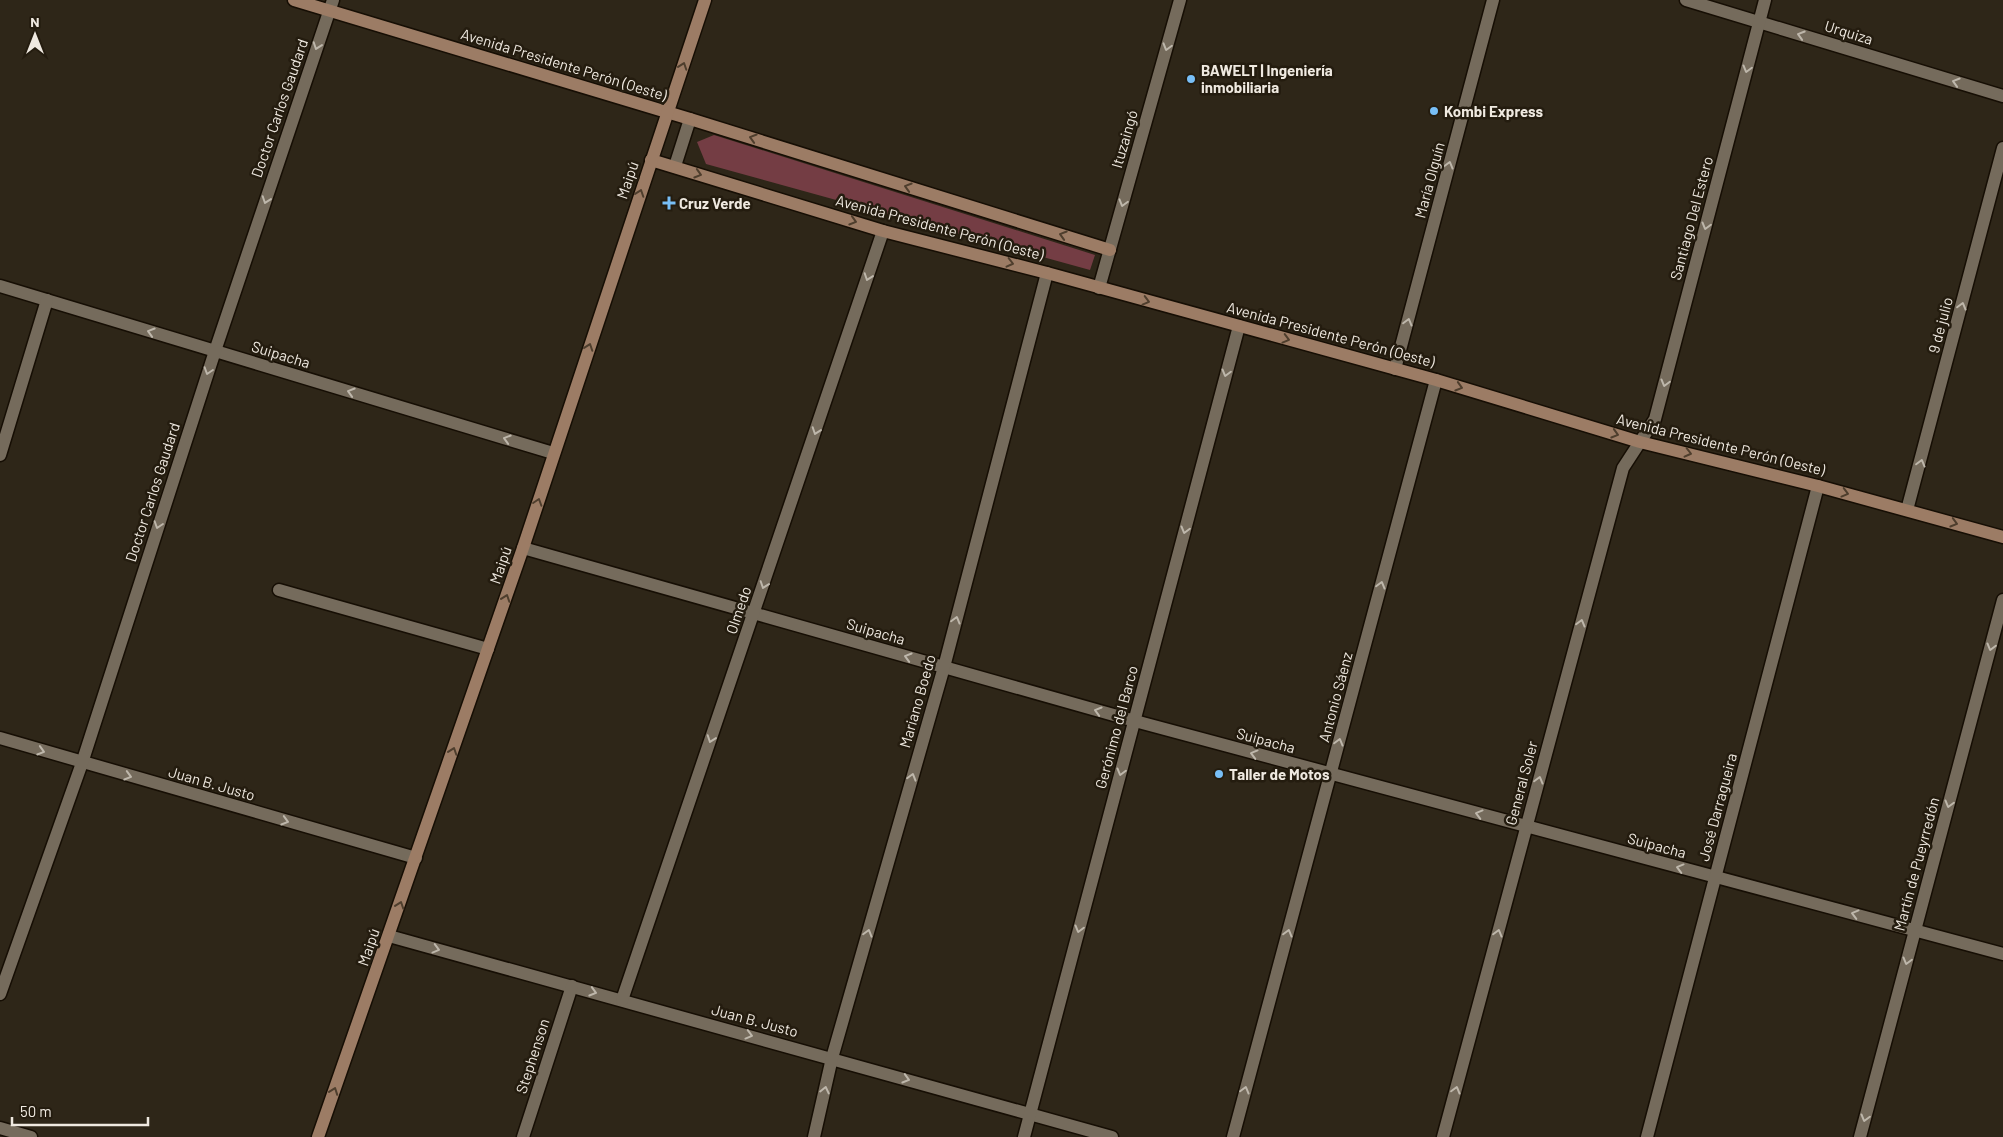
<svg xmlns="http://www.w3.org/2000/svg" width="2003" height="1137" font-family="Barlow,sans-serif">
	<style>
		.green { fill: #743d44 }
		.lines { fill: none; stroke-linecap: round; stroke-linejoin: round }
		.minor-casing { stroke: #160e04; stroke-width: 15 }
		.secondary-casing { stroke: #160e04; stroke-width: 15 }
		.minor { stroke: #756b5c; stroke-width: 12 }
		.secondary { stroke: #9c7c65; stroke-width: 12 }
		.oneway { stroke: #beb7ab }
		.oneway2 { stroke: #4e3e2d }
		.poi-dot { fill: #78bff7; stroke: #241c0f; stroke-width: 2 }
		.labels { text-anchor: middle; dominant-baseline: central; stroke-width: 5; stroke-linejoin: round; paint-order: stroke }
		.street-label { font-size: 15px; fill: #efe9e0; stroke: #241c0f }
		.poi-label { font-size: 15px; font-weight: bold; fill: #efe9e0; stroke: #241c0f; text-anchor: start }
	</style>
	<rect width="100%" height="100%" fill="#2e2618"/>
	<!-- green -->
	<path class="green" d="M 714,135 L 1095,255 L 1090,270 L 706,164 L 697,142 Z"/>
	<g class="lines">
		<!-- minor casing -->
		<g class="minor-casing">
			<g id="minor">
				<path d="M 1686,0 L 2003,96"/>
				<path d="M 675,166 L 690,119"/>
				<path d="M 0,286 L 553,453"/>
				<path d="M 1099,288 L 1180,0"/>
				<path d="M 1395,369 L 1493,0"/>
				<path d="M 0,455 L 47,300"/>
				<path d="M 1907,510 L 2003,148"/>
				<path d="M 523,548 L 1135,721 L 2003,954"/>
				<path d="M 279,590 L 488,649"/>
				<path d="M 0,738 L 416,858"/>
				<path d="M 389,936 L 1112,1137"/>
				<path d="M 0,994 L 82,763 L 215,351 L 333,0"/>
				<path d="M 622,1000 L 883,231"/>
				<path d="M 0,1128 L 31,1137"/>
				<path d="M 523,1137 L 572,986"/>
				<path d="M 814,1137 L 832,1058 L 944,667 L 1047,273"/>
				<path d="M 1024,1137 L 1239,326"/>
				<path d="M 1233,1137 L 1436,380"/>
				<path d="M 1443,1137 L 1623,468 L 1655,419 L 1765,0"/>
				<path d="M 1647,1137 L 1818,486"/>
				<path d="M 1860,1137 L 2003,600"/>
			</g>
		</g>
		<!-- secondary casing -->
		<g class="secondary-casing">
			<g id="secondary">
				<path d="M 294,0 L 690,119 L 1110,250"/>
				<path d="M 651,160 L 883,231 L 1047,273 L 1436,380 L 1640,442 L 1818,486 L 2003,537"/>
				<path d="M 318,1137 L 523,548 L 705,0"/>
			</g>
		</g>
		<!-- minor -->
		<use href="#minor" class="minor"/>
		<!-- secondary -->
		<use href="#secondary" class="secondary"/>
	</g>
	<!-- one-way arrows -->
	<defs><path id="oneway-chevron" d="M-2-3.5L2.5 0L-2 3.5" fill="none" stroke-width="1.6" stroke-linecap="round" stroke-linejoin="round" transform="scale(1.25)"/></defs>
	<g class="oneway">
		<use href="#oneway-chevron" transform="translate(1801 35) rotate(-163)"/>
		<use href="#oneway-chevron" transform="translate(317 46) rotate(109)"/>
		<use href="#oneway-chevron" transform="translate(1167 47) rotate(106)"/>
		<use href="#oneway-chevron" transform="translate(1747 69) rotate(105)"/>
		<use href="#oneway-chevron" transform="translate(1956 82) rotate(-163)"/>
		<use href="#oneway-chevron" transform="translate(1449 165) rotate(-75)"/>
		<use href="#oneway-chevron" transform="translate(266 200) rotate(109)"/>
		<use href="#oneway-chevron" transform="translate(1123 203) rotate(106)"/>
		<use href="#oneway-chevron" transform="translate(1706 226) rotate(105)"/>
		<use href="#oneway-chevron" transform="translate(868 277) rotate(109)"/>
		<use href="#oneway-chevron" transform="translate(1962 306) rotate(-75)"/>
		<use href="#oneway-chevron" transform="translate(1408 322) rotate(-75)"/>
		<use href="#oneway-chevron" transform="translate(151 332) rotate(-163)"/>
		<use href="#oneway-chevron" transform="translate(208 371) rotate(108)"/>
		<use href="#oneway-chevron" transform="translate(1226 373) rotate(105)"/>
		<use href="#oneway-chevron" transform="translate(1665 383) rotate(105)"/>
		<use href="#oneway-chevron" transform="translate(351 392) rotate(-163)"/>
		<use href="#oneway-chevron" transform="translate(816 431) rotate(109)"/>
		<use href="#oneway-chevron" transform="translate(507 439) rotate(-163)"/>
		<use href="#oneway-chevron" transform="translate(1921 463) rotate(-75)"/>
		<use href="#oneway-chevron" transform="translate(158 525) rotate(108)"/>
		<use href="#oneway-chevron" transform="translate(1185 530) rotate(105)"/>
		<use href="#oneway-chevron" transform="translate(764 585) rotate(109)"/>
		<use href="#oneway-chevron" transform="translate(1381 585) rotate(-75)"/>
		<use href="#oneway-chevron" transform="translate(956 620) rotate(-75)"/>
		<use href="#oneway-chevron" transform="translate(1581 623) rotate(-75)"/>
		<use href="#oneway-chevron" transform="translate(1991 647) rotate(105)"/>
		<use href="#oneway-chevron" transform="translate(908 657) rotate(-164)"/>
		<use href="#oneway-chevron" transform="translate(1098 711) rotate(-164)"/>
		<use href="#oneway-chevron" transform="translate(711 739) rotate(109)"/>
		<use href="#oneway-chevron" transform="translate(1339 742) rotate(-75)"/>
		<use href="#oneway-chevron" transform="translate(41 751) rotate(17)"/>
		<use href="#oneway-chevron" transform="translate(1254 754) rotate(-165)"/>
		<use href="#oneway-chevron" transform="translate(1121 772) rotate(105)"/>
		<use href="#oneway-chevron" transform="translate(128 776) rotate(16)"/>
		<use href="#oneway-chevron" transform="translate(912 777) rotate(-74)"/>
		<use href="#oneway-chevron" transform="translate(1539 780) rotate(-75)"/>
		<use href="#oneway-chevron" transform="translate(1949 804) rotate(105)"/>
		<use href="#oneway-chevron" transform="translate(1479 814) rotate(-165)"/>
		<use href="#oneway-chevron" transform="translate(285 821) rotate(16)"/>
		<use href="#oneway-chevron" transform="translate(1680 868) rotate(-165)"/>
		<use href="#oneway-chevron" transform="translate(1855 914) rotate(-165)"/>
		<use href="#oneway-chevron" transform="translate(1079 929) rotate(105)"/>
		<use href="#oneway-chevron" transform="translate(868 933) rotate(-74)"/>
		<use href="#oneway-chevron" transform="translate(1288 933) rotate(-75)"/>
		<use href="#oneway-chevron" transform="translate(1498 933) rotate(-75)"/>
		<use href="#oneway-chevron" transform="translate(436 949) rotate(15)"/>
		<use href="#oneway-chevron" transform="translate(1907 961) rotate(105)"/>
		<use href="#oneway-chevron" transform="translate(593 992) rotate(16)"/>
		<use href="#oneway-chevron" transform="translate(749 1035) rotate(15)"/>
		<use href="#oneway-chevron" transform="translate(906 1079) rotate(16)"/>
		<use href="#oneway-chevron" transform="translate(825 1090) rotate(-77)"/>
		<use href="#oneway-chevron" transform="translate(1245 1090) rotate(-75)"/>
		<use href="#oneway-chevron" transform="translate(1456 1090) rotate(-75)"/>
		<use href="#oneway-chevron" transform="translate(1865 1118) rotate(105)"/>
	</g>
	<g class="oneway2">
		<use href="#oneway-chevron" transform="translate(683 66) rotate(-71)"/>
		<use href="#oneway-chevron" transform="translate(753 138) rotate(-163)"/>
		<use href="#oneway-chevron" transform="translate(698 174) rotate(17)"/>
		<use href="#oneway-chevron" transform="translate(908 187) rotate(-163)"/>
		<use href="#oneway-chevron" transform="translate(640 193) rotate(-71)"/>
		<use href="#oneway-chevron" transform="translate(853 221) rotate(17)"/>
		<use href="#oneway-chevron" transform="translate(1063 235) rotate(-163)"/>
		<use href="#oneway-chevron" transform="translate(1010 263) rotate(14)"/>
		<use href="#oneway-chevron" transform="translate(1146 301) rotate(15)"/>
		<use href="#oneway-chevron" transform="translate(1286 339) rotate(15)"/>
		<use href="#oneway-chevron" transform="translate(589 347) rotate(-71)"/>
		<use href="#oneway-chevron" transform="translate(1459 387) rotate(17)"/>
		<use href="#oneway-chevron" transform="translate(1615 434) rotate(17)"/>
		<use href="#oneway-chevron" transform="translate(1688 453) rotate(14)"/>
		<use href="#oneway-chevron" transform="translate(1845 493) rotate(15)"/>
		<use href="#oneway-chevron" transform="translate(538 502) rotate(-72)"/>
		<use href="#oneway-chevron" transform="translate(1954 523) rotate(16)"/>
		<use href="#oneway-chevron" transform="translate(506 598) rotate(-71)"/>
		<use href="#oneway-chevron" transform="translate(453 751) rotate(-71)"/>
		<use href="#oneway-chevron" transform="translate(400 905) rotate(-71)"/>
		<use href="#oneway-chevron" transform="translate(334 1091) rotate(-70)"/>
	</g>
	<!-- markers -->
	<g class="poi-dot">
		<circle cx="1191" cy="79" r="5"/>
		<circle cx="1434" cy="111" r="5"/>
		<path d="M666.5 195.5h5v5h5v5h-5v5h-5v-5h-5v-5h5z"/>
		<circle cx="1219" cy="774" r="5"/>
	</g>
	<g class="labels">
		<!-- street labels -->
		<g class="street-label">
			<text transform="translate(1849 32) rotate(17)">Urquiza</text>
			<text transform="translate(564 64) rotate(17)">Avenida Presidente Perón (Oeste)</text>
			<text transform="translate(279 108) rotate(-71)">Doctor Carlos Gaudard</text>
			<text transform="translate(1124 139) rotate(-74)">Ituzaingó</text>
			<text transform="translate(627 180) rotate(-71)">Maipú</text>
			<text transform="translate(1429 180) rotate(-75)">María Olguín</text>
			<text transform="translate(1691 218) rotate(-75)">Santiago Del Estero</text>
			<text transform="translate(940 227) rotate(15)">Avenida Presidente Perón (Oeste)</text>
			<text transform="translate(1940 325) rotate(-75)">9 de julio</text>
			<text transform="translate(1331 334) rotate(15)">Avenida Presidente Perón (Oeste)</text>
			<text transform="translate(281 354) rotate(17)">Suipacha</text>
			<text transform="translate(1721 444) rotate(14)">Avenida Presidente Perón (Oeste)</text>
			<text transform="translate(152 492) rotate(-72)">Doctor Carlos Gaudard</text>
			<text transform="translate(500 565) rotate(-71)">Maipú</text>
			<text transform="translate(738 610) rotate(-71)">Olmedo</text>
			<text transform="translate(876 631) rotate(16)">Suipacha</text>
			<text transform="translate(1335 697) rotate(-75)">Antonio Sáenz</text>
			<text transform="translate(917 701) rotate(-74)">Mariano Boedo</text>
			<text transform="translate(1116 727) rotate(-75)">Gerónimo del Barco</text>
			<text transform="translate(1266 740) rotate(15)">Suipacha</text>
			<text transform="translate(212 783) rotate(16)">Juan B. Justo</text>
			<text transform="translate(1521 783) rotate(-75)">General Soler</text>
			<text transform="translate(1717 807) rotate(-75)">José Darragueira</text>
			<text transform="translate(1657 845) rotate(15)">Suipacha</text>
			<text transform="translate(1916 864) rotate(-75)">Martín de Pueyrredón</text>
			<text transform="translate(368 947) rotate(-71)">Maipú</text>
			<text transform="translate(755 1020) rotate(15)">Juan B. Justo</text>
			<text transform="translate(532 1056) rotate(-72)">Stephenson</text>
		</g>
		<!-- poi labels -->
		<g class="poi-label">
			<text x="1201" y="70">BAWELT | Ingeniería<tspan x="1201" dy="17">inmobiliaria</tspan></text>
			<text x="1444" y="111">Kombi Express</text>
			<text x="679" y="203">Cruz Verde</text>
			<text x="1229" y="774">Taller de Motos</text>
		</g>
	</g>
	<!-- north arrow -->
	<g transform="translate(35 35)" stroke="#241c0f" stroke-width="4" paint-order="stroke">
	<path d="M0-4L9 19L0 12L-9 19Z" fill="#efe9e0"/>
	<text y="-8" font-size="14" font-weight="bold" text-anchor="middle" fill="#efe9e0">N</text>
	</g>
	<!-- scale -->
	<path d="M12 1117v8h136v-8" fill="none" stroke="#efe9e0" stroke-width="2.5"/>
	<text x="20" y="1117" font-size="15" fill="#efe9e0" stroke="#241c0f" stroke-width="4" paint-order="stroke">50 m</text>
</svg>
